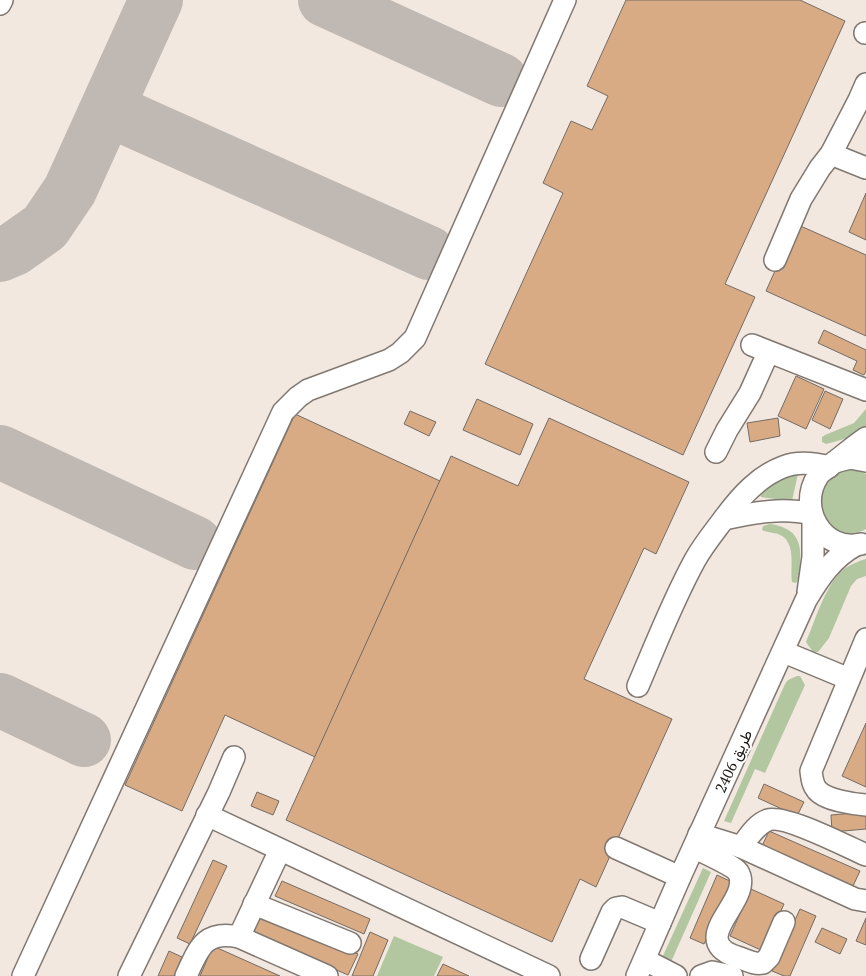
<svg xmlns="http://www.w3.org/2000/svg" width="866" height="976" font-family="'PT Serif',Vazirmatn,serif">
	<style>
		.green { fill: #b2c7a0 }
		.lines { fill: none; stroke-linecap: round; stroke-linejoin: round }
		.taxiway { stroke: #c0b8b2; stroke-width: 54 }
		.building { fill: #d8ab85; stroke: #746c65 }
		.minor-casing { stroke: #817871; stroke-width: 24 }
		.minor { stroke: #fff; stroke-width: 21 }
		.labels { text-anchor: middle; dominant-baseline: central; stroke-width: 4; stroke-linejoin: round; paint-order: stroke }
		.street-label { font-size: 15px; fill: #191513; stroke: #fff }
	</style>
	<rect width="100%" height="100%" fill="#f2e8e0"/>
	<!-- green -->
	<g class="green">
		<path d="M 866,409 L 866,427 C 853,437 842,440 826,444 L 822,442 L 822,437 L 825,435 L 854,423 Z"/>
		<path d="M 850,470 L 860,471 L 866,474 L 866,529 C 826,551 795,481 850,470 Z"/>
		<path d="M 790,471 L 798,472 L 798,474 L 792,501 L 761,497 L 760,493 Z"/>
		<path d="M 770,524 C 795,528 802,539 800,564 C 800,571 800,577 796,583 L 792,582 C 790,568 796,545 782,536 C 776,532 768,533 762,530 L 763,526 Z"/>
		<path d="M 866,559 L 866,576 L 857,579 L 851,586 L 829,638 L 818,652 L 813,652 L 806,642 C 815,621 826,583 844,569 C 850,565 859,561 866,559 Z"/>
		<path d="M 797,676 L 800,676 L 805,685 L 765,773 L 755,769 L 731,823 L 724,821 L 785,684 L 788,680 Z"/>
		<path d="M 703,868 L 711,872 L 671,962 L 662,958 Z"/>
		<path d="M 394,936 L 443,957 L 434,976 L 377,976 Z"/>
	</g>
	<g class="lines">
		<!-- taxiway -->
		<g class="taxiway">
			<path d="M 325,0 L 501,80"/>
			<path d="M 107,109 L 429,253"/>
			<path d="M 0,255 L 14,249 L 45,227 L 70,190 L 156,0"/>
			<path d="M 0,452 L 195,543"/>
			<path d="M 0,700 L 84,740"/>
		</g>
	</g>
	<!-- building -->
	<g class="building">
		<path d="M 626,0 L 800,0 L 845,21 L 725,284 L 755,297 L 683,455 L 485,364 L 563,193 L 543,183 L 571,121 L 592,130 L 608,96 L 587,86 Z"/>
		<path d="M 866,193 L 866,240 L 849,232 Z"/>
		<path d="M 796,224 L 866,255 L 866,336 L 766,291 Z"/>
		<path d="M 824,330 L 866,350 L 866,371 L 864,375 L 853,370 L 857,361 L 818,343 Z"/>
		<path d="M 796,376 L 824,389 L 806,429 L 778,416 Z"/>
		<path d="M 825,391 L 843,399 L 830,429 L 812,420 Z"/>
		<path d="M 477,399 L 533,424 L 520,455 L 463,430 Z"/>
		<path d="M 410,411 L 436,422 L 429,436 L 404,424 Z"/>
		<path d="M 295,414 L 440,481 L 315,757 L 225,715 L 182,811 L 125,785 Z"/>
		<path d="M 549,418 L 689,482 L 656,554 L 644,548 L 584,679 L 672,719 L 596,887 L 580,879 L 552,942 L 286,820 L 451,456 L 518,486 Z"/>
		<path d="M 778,418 L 780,436 L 750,442 L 747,423 Z"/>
		<path d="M 866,723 L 866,787 L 842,776 Z"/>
		<path d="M 764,784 L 804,802 L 797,816 L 758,798 Z"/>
		<path d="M 257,792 L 279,801 L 273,815 L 251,806 Z"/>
		<path d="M 866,812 L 866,829 L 832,832 L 831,815 Z"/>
		<path d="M 769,831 L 860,871 L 853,886 L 762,846 Z"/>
		<path d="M 213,860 L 227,866 L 190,944 L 177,938 Z"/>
		<path d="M 717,875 L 732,882 L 704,944 L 690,938 Z"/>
		<path d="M 282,881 L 370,919 L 364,934 L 275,896 Z"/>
		<path d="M 751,889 L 784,904 L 763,951 L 730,936 Z"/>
		<path d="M 800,909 L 816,916 L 790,976 L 784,976 L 772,971 Z"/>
		<path d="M 259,910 L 358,954 L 348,975 L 250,932 Z"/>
		<path d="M 866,918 L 866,945 L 856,941 Z"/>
		<path d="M 822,928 L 847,939 L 840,954 L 815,942 Z"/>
		<path d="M 370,932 L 388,940 L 373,976 L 352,976 Z"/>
		<path d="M 213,946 L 280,976 L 200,976 Z"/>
		<path d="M 169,951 L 182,957 L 174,976 L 158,976 Z"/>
		<path d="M 443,964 L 469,976 L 437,976 Z"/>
	</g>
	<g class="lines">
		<!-- minor casing -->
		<g class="minor-casing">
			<g id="minor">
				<path d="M 0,4 L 2,0"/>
				<path d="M 865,33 L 866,33"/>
				<path d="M 831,154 L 866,168"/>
				<path d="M 775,260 L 801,199 L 820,168 L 831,154 L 859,100 L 866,84"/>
				<path d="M 752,345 L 866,390"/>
				<path d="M 716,452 L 727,430 L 750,393 L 768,353"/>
				<path d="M 835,462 L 850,458 L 866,461"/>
				<path d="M 724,519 C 752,513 783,507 811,514"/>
				<path d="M 861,544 C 822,553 797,507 818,476 C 821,471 828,468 832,464 C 844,455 854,446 866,438"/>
				<path d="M 808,592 L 813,557 L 813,519"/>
				<path d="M 866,639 L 811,771 C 812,778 812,784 817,790 C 825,800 853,804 866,805"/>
				<path d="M 784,652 L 849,679"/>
				<path d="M 638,686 C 656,644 673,600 695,560 C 704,544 715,531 726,516 C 741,496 759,476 783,467 C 798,461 814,463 829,467"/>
				<path d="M 207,815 L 549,976"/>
				<path d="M 699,834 L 741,847 L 855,899 L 866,901"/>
				<path d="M 694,847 C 702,852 733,865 738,872 C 755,900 684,939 737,957 C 745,959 754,965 763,963 L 769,957 L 784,922"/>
				<path d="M 741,847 C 748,838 756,824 768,820 C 784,814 848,847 866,855"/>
				<path d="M 616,848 L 680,877"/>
				<path d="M 254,904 L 350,943"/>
				<path d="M 239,937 L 280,850"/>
				<path d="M 591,959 L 612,912 L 616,908 L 622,907 L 660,923"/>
				<path d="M 645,960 L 676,976"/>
				<path d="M 23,976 L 283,412 L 298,397 L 308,390 L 389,360 L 400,353 L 415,338 L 565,0"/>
				<path d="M 129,976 L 219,792 L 234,757"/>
				<path d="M 186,976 C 199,948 204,930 239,937 L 327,976"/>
				<path d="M 637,976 L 680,877 L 806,600 C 819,578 833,557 856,545"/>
				<path d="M 701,976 L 712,972 L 732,976"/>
			</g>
		</g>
		<!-- minor -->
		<use href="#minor" class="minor"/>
	</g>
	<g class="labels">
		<!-- street labels -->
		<g class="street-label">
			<text transform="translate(733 761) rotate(-65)">طريق 2406</text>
		</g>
	</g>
</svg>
